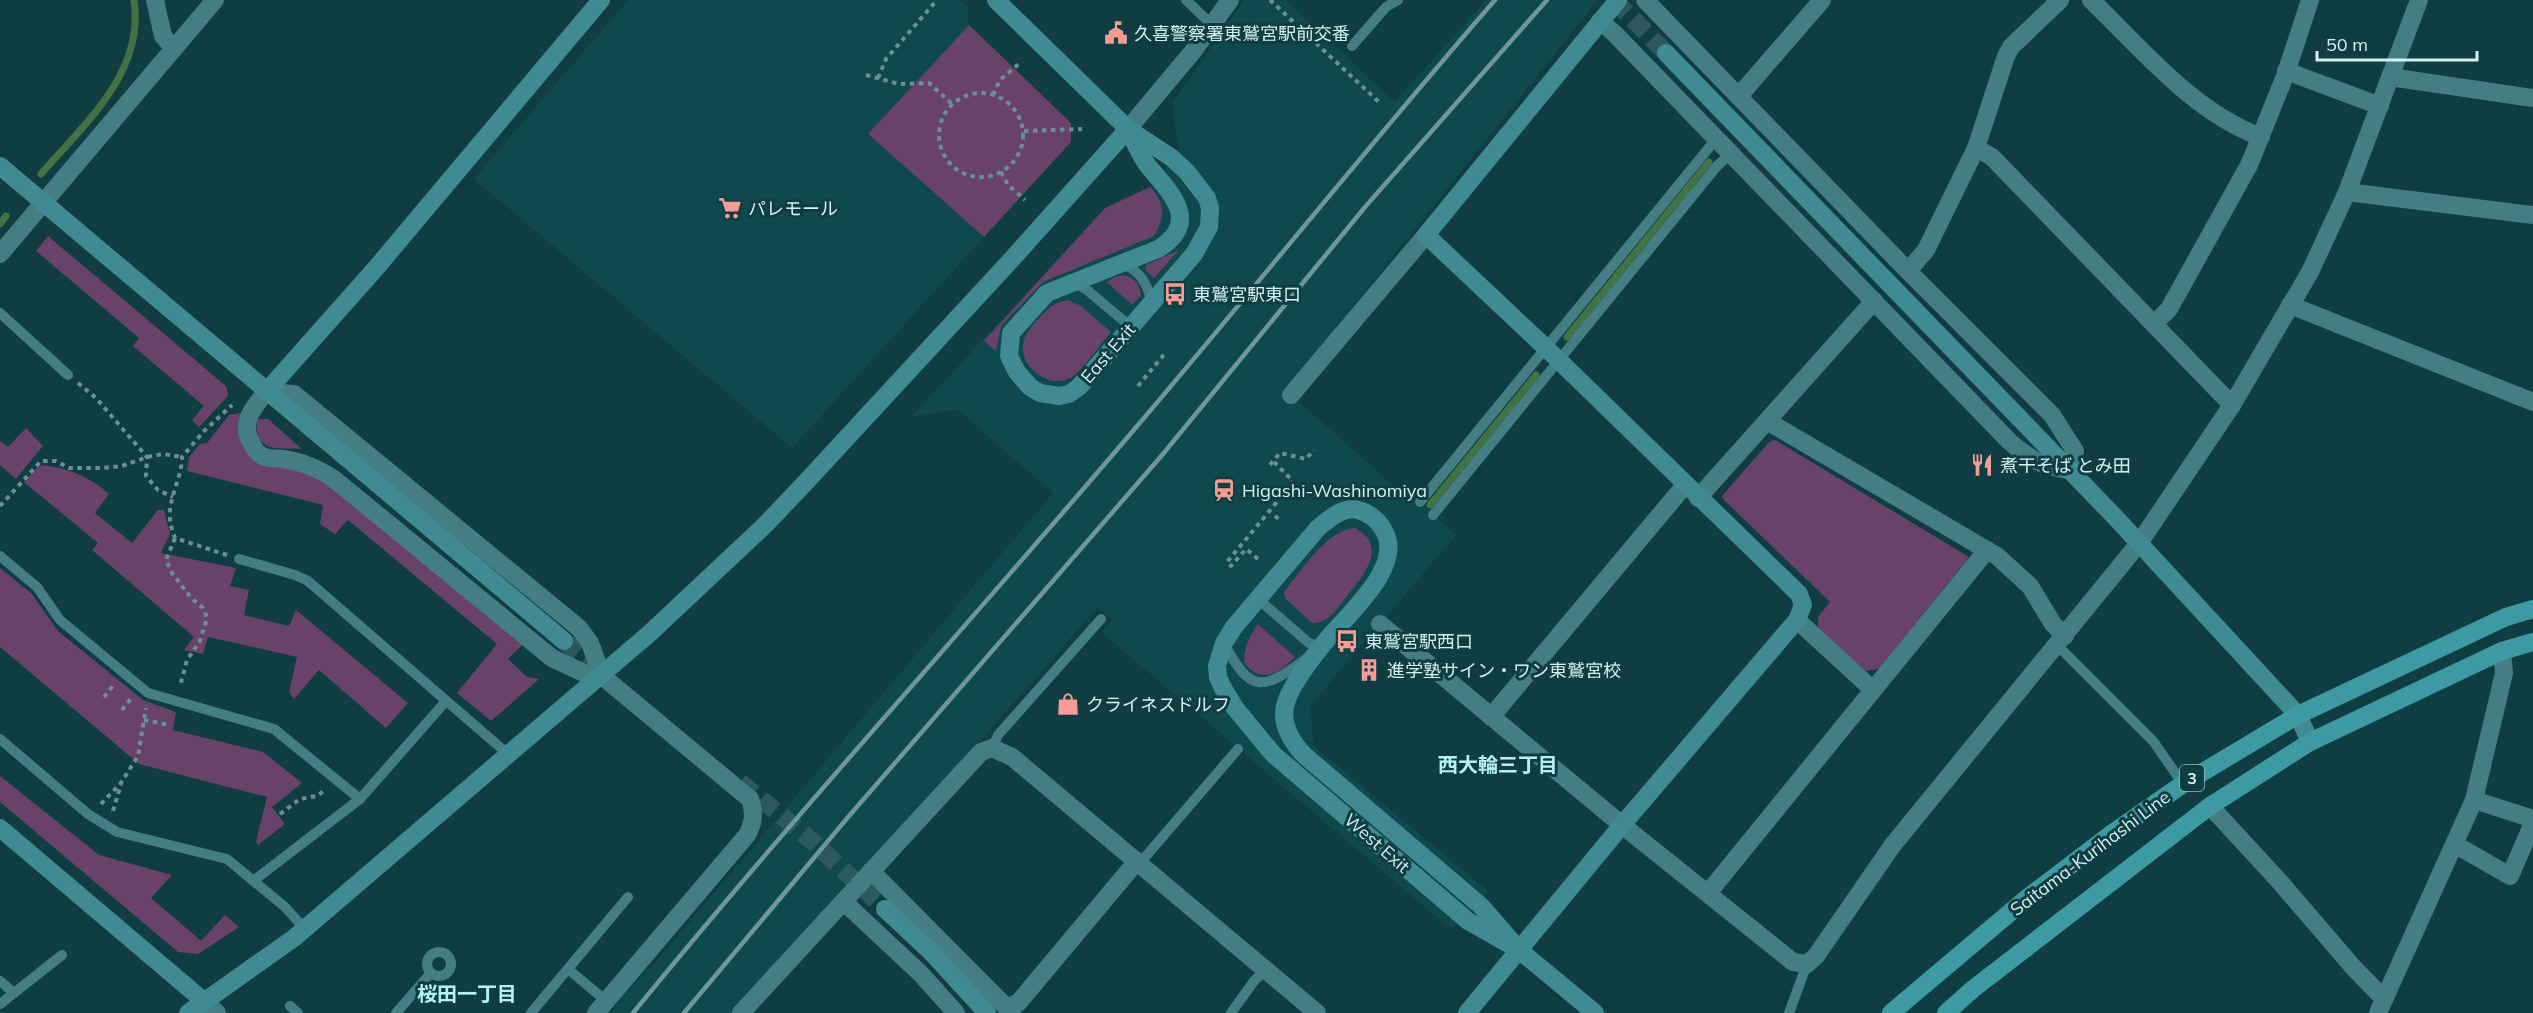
<svg xmlns="http://www.w3.org/2000/svg" width="2533" height="1013" font-family="Mulish,'Noto Sans JP',sans-serif">
	<style>
		.built { fill: #0f484d }
		.green { fill: #68426a }
		.lines { fill: none; stroke-linecap: round; stroke-linejoin: round }
		.stream { stroke: #437345; stroke-width: 7 }
		.secondary-tunnel { stroke: #2d585d; stroke-width: 18; stroke-dasharray: 18 9; stroke-linecap: butt }
		.path { stroke: #6a9094; stroke-width: 4; stroke-dasharray: 4.5 4.5; stroke-linecap: butt }
		.lane { stroke: #447d83; stroke-width: 10 }
		.street { stroke: #447d83; stroke-width: 18 }
		.secondary { stroke: #408b93; stroke-width: 18 }
		.primary { stroke: #3d9aa3; stroke-width: 18 }
		.rail { stroke: #71969a; stroke-width: 4.5 }
		.labels { text-anchor: middle; dominant-baseline: central; stroke-width: 6; stroke-linejoin: round; paint-order: stroke }
		.shield { fill: #103d42; stroke: #98babe; stroke-width: 1.5 }
		.shield-label { font-size: 16px; font-weight: bold; fill: #d3f0f3 }
		.poi-label { font-size: 18px; fill: #d3f0f3; stroke: #103d42; text-anchor: start }
		.street-label { font-size: 18px; fill: #d3f0f3; stroke: #103d42 }
		.neighbourhood-label { font-size: 20px; font-weight: bold; fill: #b5f1f8; stroke: #103d42 }
	</style>
	<rect width="100%" height="100%" fill="#103d42"/>
	<!-- built -->
	<g class="built">
		<path d="M 628,0 L 960,0 L 968,8 L 969,25 L 868,134 L 984,237 L 792,448 L 474,179 Z"/>
		<path d="M 1244,0 L 1286,0 L 1395,102 L 1486,0 L 1598,0 L 1286,390 L 1412,502 L 1416,499 L 1456,535 L 1310,706 L 1314,746 L 1488,891 L 1452,930 L 1101,632 L 1112,620 L 1098,607 L 983,738 L 731,1013 L 611,1013 L 623,995 L 653,965 L 1053,493 L 957,409 L 911,417 L 1105,208 L 1150,187 L 1179,152 L 1172,104 Z"/>
	</g>
	<!-- green -->
	<g class="green">
		<path d="M 969,25 L 1071,123 L 1071,142 L 984,237 L 868,134 Z"/>
		<path d="M 1150,187 C 1166,203 1165,218 1154,236 L 1043,282 L 1001,326 L 996,351 L 984,341 L 1105,208 Z"/>
		<path d="M 48,236 L 226,386 L 228,396 L 199,427 L 192,420 L 204,406 L 133,346 L 139,338 L 36,251 Z"/>
		<path d="M 1179,250 L 1154,278 L 1146,271 L 1145,267 L 1148,264 Z"/>
		<path d="M 1125,275 C 1135,279 1140,284 1141,295 L 1132,305 L 1107,282 L 1114,277 Z"/>
		<path d="M 1068,300 L 1081,306 L 1111,332 C 1100,344 1085,368 1072,377 C 1052,390 1022,370 1023,347 C 1023,334 1033,325 1041,316 C 1050,307 1055,302 1068,300 Z"/>
		<path d="M 240,413 C 236,429 240,440 248,454 L 316,473 L 523,644 L 508,659 L 527,677 L 539,679 L 491,721 L 457,693 L 497,644 L 348,520 L 335,534 L 320,524 L 323,505 L 187,471 L 189,457 L 200,444 L 207,443 L 229,415 Z"/>
		<path d="M 257,419 L 268,419 L 302,449 C 280,447 253,455 257,419 Z"/>
		<path d="M 26,428 L 43,446 L 16,479 L 0,465 L 0,441 L 8,447 Z"/>
		<path d="M 1775,440 L 1969,557 L 1879,669 L 1865,671 L 1818,629 L 1818,617 L 1830,602 L 1724,500 L 1722,496 L 1770,441 Z"/>
		<path d="M 43,465 C 68,468 91,477 109,494 L 95,513 L 132,543 L 158,510 L 164,510 L 170,534 L 161,553 L 236,568 L 230,586 L 249,590 L 244,615 L 289,626 L 296,610 L 408,703 L 386,728 L 319,670 L 294,699 L 289,692 L 297,657 L 208,637 L 203,654 L 184,650 L 194,637 L 92,550 L 98,543 L 24,482 L 37,468 Z"/>
		<path d="M 1355,528 C 1388,546 1365,574 1348,595 C 1338,607 1329,624 1312,623 L 1285,598 L 1284,592 C 1302,570 1326,530 1355,528 Z"/>
		<path d="M 0,568 L 32,594 L 58,631 L 143,700 L 176,712 L 173,730 L 263,752 L 302,783 L 272,807 L 285,824 L 258,845 L 256,842 L 267,797 L 139,764 L 0,647 Z"/>
		<path d="M 1258,624 L 1295,657 C 1278,674 1260,685 1244,662 C 1244,647 1250,636 1258,624 Z"/>
		<path d="M 0,776 L 99,855 L 172,875 L 151,898 L 201,941 L 225,915 L 239,927 L 198,954 L 178,952 L 0,802 Z"/>
	</g>
	<g class="lines">
		<!-- stream -->
		<g class="stream">
			<path d="M 41,174 C 84,124 145,73 134,0"/>
			<path d="M 0,224 L 6,216"/>
			<path d="M 1567,337 L 1709,162"/>
			<path d="M 1430,505 L 1536,375"/>
		</g>
		<!-- secondary-tunnel -->
		<g class="secondary-tunnel">
			<path d="M 1614,0 L 1666,53"/>
			<path d="M 564,641 L 604,673"/>
			<path d="M 740,782 L 812,841 L 885,909"/>
		</g>
		<!-- path -->
		<g class="path">
			<path d="M 1270,0 L 1381,104"/>
			<path d="M 866,75 L 899,84 L 929,83 L 952,104"/>
			<path d="M 878,78 L 886,59 L 937,0"/>
			<circle cx="981" cy="135" r="42"/>
			<path d="M 993,95 L 1000,80 L 1021,62"/>
			<path d="M 1024,131 L 1082,129"/>
			<path d="M 1001,172 L 1008,185 L 1025,200"/>
			<path d="M 78,383 L 96,398 L 147,457 L 146,476 L 158,490 L 173,497"/>
			<path d="M 1138,386 L 1166,352"/>
			<path d="M 1270,465 L 1280,453 L 1306,459 L 1314,450"/>
			<path d="M 0,506 L 41,461 L 56,461 L 69,468 L 102,468 L 122,466 L 147,457 L 163,454 L 182,457"/>
			<path d="M 1275,516 L 1280,520"/>
			<path d="M 175,538 L 166,560 L 172,573 L 192,599 L 203,608 L 207,618 L 200,641 L 187,660 L 180,686"/>
			<path d="M 227,555 L 175,538 C 173,532 170,525 170,519 C 168,498 182,478 182,457 L 204,431 L 232,405"/>
			<path d="M 1258,559 L 1246,549 L 1231,566 L 1227,562 L 1291,485 L 1293,481 L 1273,461"/>
			<path d="M 104,697 L 115,683"/>
			<path d="M 122,710 L 132,697"/>
			<path d="M 144,720 L 169,725"/>
			<path d="M 101,804 L 121,783 L 138,756 L 146,708"/>
			<path d="M 113,811 L 121,784"/>
			<path d="M 280,814 L 300,799 L 317,796 L 325,790"/>
		</g>
		<!-- lane -->
		<g class="lane">
			<path d="M 1186,0 L 1212,25"/>
			<path d="M 1352,46 L 1386,7 L 1398,0"/>
			<path d="M 1121,264 C 1140,269 1147,284 1152,302"/>
			<path d="M 1073,282 L 1087,290 L 1131,327"/>
			<path d="M 0,313 L 68,375"/>
			<path d="M 1420,502 L 1716,139"/>
			<path d="M 1433,515 L 1717,166 L 1730,154"/>
			<path d="M 0,556 L 37,587 L 60,620 L 148,693 L 274,729 L 360,799"/>
			<path d="M 239,559 L 295,575 L 308,581 L 509,755"/>
			<path d="M 1258,599 L 1309,643 L 1321,646"/>
			<path d="M 1224,643 C 1250,693 1262,692 1307,658"/>
			<path d="M 2057,645 L 2153,741 L 2183,784"/>
			<path d="M 0,739 L 88,814 L 117,832 L 227,859 L 285,907 L 305,929"/>
			<path d="M 992,748 L 998,735 L 1101,619"/>
			<path d="M 1140,863 L 1238,749"/>
			<path d="M 253,881 L 360,799 L 446,701"/>
			<circle cx="439" cy="964" r="12"/>
			<path d="M 568,969 L 606,1001"/>
			<path d="M 0,981 L 14,993"/>
			<path d="M 0,1004 L 62,955"/>
			<path d="M 290,1006 L 298,1013"/>
			<path d="M 396,1013 L 430,974"/>
			<path d="M 531,1013 L 628,897"/>
			<path d="M 1231,1013 L 1254,981 L 1266,969"/>
			<path d="M 1789,1013 L 1807,964"/>
		</g>
		<!-- street -->
		<g class="street">
			<path d="M 155,0 L 163,36 L 174,49"/>
			<path d="M 2091,0 C 2142,49 2193,112 2261,137"/>
			<path d="M 1600,21 L 1614,33 L 2010,442 C 2031,460 2043,467 2071,470 L 2075,451 L 2052,415 L 1908,271 L 1645,0"/>
			<path d="M 2286,71 L 2380,106"/>
			<path d="M 2390,77 L 2533,98"/>
			<path d="M 1739,96 L 1822,0"/>
			<path d="M 1128,129 L 1194,50 L 1230,0"/>
			<path d="M 1976,148 L 1992,157 L 2232,405"/>
			<path d="M 2347,192 L 2533,215"/>
			<path d="M 0,254 L 215,0"/>
			<path d="M 1908,271 L 1926,250 L 1976,148 L 2006,56 L 2011,47 L 2060,0"/>
			<path d="M 2290,305 L 2533,402"/>
			<path d="M 2154,324 L 2169,309 L 2249,165 L 2285,76 L 2310,0"/>
			<path d="M 1291,395 L 1426,235"/>
			<path d="M 1767,421 L 1997,556 L 2030,586 L 2053,624 L 2065,636"/>
			<path d="M 1698,498 L 1874,301"/>
			<path d="M 1797,620 L 1873,690"/>
			<path d="M 1380,624 L 1622,825 L 1793,962 L 1807,964 L 1816,956 L 1892,846 L 2140,542 L 2232,405 L 2310,272 L 2347,192 L 2419,0"/>
			<path d="M 1491,717 L 1685,485"/>
			<path d="M 2474,800 L 2533,819"/>
			<path d="M 2210,806 L 2280,882 L 2353,967 L 2383,998"/>
			<path d="M 2456,845 L 2510,876 L 2533,823"/>
			<path d="M 871,871 L 1012,1013"/>
			<path d="M 1708,893 L 1987,550"/>
			<path d="M 844,902 L 921,974 L 956,1013"/>
			<path d="M 205,1002 L 217,1013"/>
			<path d="M 1008,1008 L 1019,1002 L 1137,861"/>
			<path d="M 596,1013 L 747,835 C 754,823 755,812 750,799 L 602,676 L 586,674 L 552,658 L 334,479 C 317,468 303,462 283,459 C 278,458 270,459 265,457 C 259,455 254,449 252,444 C 239,423 253,408 266,392 L 294,394 L 579,628 L 590,643 L 602,676"/>
			<path d="M 741,1013 L 981,752 L 992,748 L 1012,757 L 1317,1013"/>
			<path d="M 2378,1013 L 2474,800 L 2504,673 L 2502,651"/>
		</g>
		<!-- secondary -->
		<g class="secondary">
			<path d="M 996,0 L 1128,129 L 1172,158 L 1187,172 L 1207,198 L 1210,208 L 1209,227 L 1194,254 L 1079,387 L 1069,394 L 1059,396 L 1040,393 L 1030,387 L 1017,372 L 1009,356 L 1011,333 L 1047,293 L 1158,249 C 1202,222 1170,192 1148,166 C 1140,155 1134,141 1128,129"/>
			<path d="M 1666,53 L 2115,517 L 2298,715 L 2310,742"/>
			<path d="M 0,166 L 564,641"/>
			<path d="M 266,392 L 376,268 L 601,0"/>
			<path d="M 0,828 L 205,1002"/>
			<path d="M 885,909 L 931,952 L 987,1013"/>
			<path d="M 1519,950 L 1468,921 L 1273,754 L 1235,708 L 1223,688 L 1218,677 L 1217,666 L 1224,643 L 1234,627 L 1318,528 C 1329,519 1343,506 1358,510 C 1369,513 1377,519 1383,529 C 1408,567 1341,619 1321,647 C 1309,662 1295,680 1288,697 C 1278,719 1289,739 1304,755 L 1481,906 L 1519,950 L 1595,1013"/>
			<path d="M 188,1013 L 294,938 L 650,633 L 765,525 L 805,483 L 1012,259 L 1128,129"/>
			<path d="M 1467,1013 L 1622,825 L 1797,620 L 1803,605 L 1799,594 L 1545,347 L 1426,235 L 1618,0"/>
		</g>
		<!-- primary -->
		<g class="primary">
			<path d="M 1891,1013 L 2026,899 L 2110,835 L 2183,784 L 2298,715 L 2506,617 L 2533,609"/>
			<path d="M 1946,1013 L 1973,989 L 2210,806 L 2310,742 L 2502,651 L 2533,642"/>
		</g>
		<!-- rail -->
		<g class="rail">
			<path d="M 633,1013 C 796,813 971,622 1138,425 C 1258,284 1374,139 1495,0"/>
			<path d="M 684,1013 L 849,816 L 1163,454 L 1365,207 L 1547,0"/>
		</g>
	</g>
	<!-- icons -->
	<defs>
		<g id="civic-bare" transform="scale(1.8)"><path d="M-.6-6.5H3V-4.5H.6V-3L4-1V1h2V6H-6V1h2V-1L-.6-3ZM-1.2 2.5V6h2.4V2.5Z" fill="#f59c94" stroke="#103d42" stroke-width="2.5" paint-order="stroke"/></g>
		<g id="supermarket-bare" transform="scale(1.8)"><path d="M-6-5.5h2.5l.6 2H6L4.5 2H-2.5L-4.4-4H-6ZM-1.5 3.2a1.3 1.3 0 1 0 .1 0ZM3 3.2a1.3 1.3 0 1 0 .1 0Z" fill="#f59c94" stroke="#103d42" stroke-width="2.5" paint-order="stroke"/></g>
		<g id="bus-bare" transform="scale(1.8)"><path d="M-5-6H5V4H4V6H2V4H-2V6H-4V4H-5ZM-3.5-4V0h7V-4ZM-3.5 1.2v1.5H-2V1.2ZM2 1.2v1.5H3.5V1.2Z" fill="#f59c94" stroke="#103d42" stroke-width="2.5" paint-order="stroke"/></g>
		<g id="restaurant-bare" transform="scale(1.8)"><path d="M-5-6h1v4h1v-4h1v4h1v-4h1v5L-1.5 .5V6h-2V.5L-5-1ZM5-6V6H3V1.5H1.5Q1.5-4 5-6Z" fill="#f59c94" stroke="#103d42" stroke-width="2.5" paint-order="stroke"/></g>
		<g id="station-bare" transform="scale(1.8)"><path d="M-3-6H3Q5-6 5-4V2Q5 4 3 4L4.5 6H3L1.5 4h-3L-3 6H-4.5L-3 4Q-5 4-5 2V-4Q-5-6-3-6ZM-3.5-4v3h7v-3ZM-3.5 1v1.5H-2V1ZM2 1v1.5H3.5V1Z" fill="#f59c94" stroke="#103d42" stroke-width="2.5" paint-order="stroke"/></g>
		<g id="building-bare" transform="scale(1.8)"><path d="M-4-6H4V6H1V3H-1V6H-4ZM-2.5-4.3h1.7v1.8h-1.7ZM.8-4.3h1.7v1.8H.8ZM-2.5-1h1.7V.8h-1.7ZM.8-1h1.7V.8H.8Z" fill="#f59c94" stroke="#103d42" stroke-width="2.5" paint-order="stroke"/></g>
		<g id="shop-bare" transform="scale(1.8)"><path d="M-5-2.5h2.3a2.7 3.5 0 0 1 5.4 0H5L5.5 6h-11ZM-1.5-2.5h3a1.5 2.3 0 0 0-3 0Z" fill="#f59c94" stroke="#103d42" stroke-width="2.5" paint-order="stroke"/></g>
	</defs>
	<g fill-rule="evenodd">
		<use href="#civic-bare" x="1116" y="33"/>
		<use href="#supermarket-bare" x="730" y="208"/>
		<use href="#bus-bare" x="1175" y="294"/>
		<use href="#restaurant-bare" x="1982" y="465"/>
		<use href="#station-bare" x="1224" y="490"/>
		<use href="#bus-bare" x="1347" y="641"/>
		<use href="#building-bare" x="1369" y="670"/>
		<use href="#shop-bare" x="1068" y="704"/>
	</g>
	<g class="labels">
		<!-- shield labels -->
		<rect class="shield" x="2180" y="765" width="24" height="26" rx="4.5"/>
		<g class="shield-label">
			<text x="2192" y="778">3</text>
		</g>
		<!-- poi labels -->
		<g class="poi-label">
			<text x="1134" y="33">久喜警察署東鷲宮駅前交番</text>
			<text x="748" y="208">パレモール</text>
			<text x="1193" y="294">東鷲宮駅東口</text>
			<text x="2000" y="465">煮干そば とみ田</text>
			<text x="1242" y="490">Higashi-Washinomiya</text>
			<text x="1365" y="641">東鷲宮駅西口</text>
			<text x="1387" y="670">進学塾サイン・ワン東鷲宮校</text>
			<text x="1086" y="704">クライネスドルフ</text>
		</g>
		<!-- street labels -->
		<g class="street-label">
			<text transform="translate(1108 353) rotate(-49)">East Exit</text>
			<text transform="translate(1377 843) rotate(41)">West Exit</text>
			<text transform="translate(2090 853) rotate(-37)">Saitama-Kurihashi Line</text>
		</g>
		<!-- neighbourhood labels -->
		<g class="neighbourhood-label">
			<text x="1498" y="764">西大輪三丁目</text>
			<text x="467" y="993">桜田一丁目</text>
		</g>
	</g>
	<!-- scale -->
	<path d="M2317 51v9h160v-9" fill="none" stroke="#d3f0f3" stroke-width="3"/>
	<text x="2326" y="51" font-size="18" fill="#d3f0f3" stroke="#103d42" stroke-width="4.5" paint-order="stroke">50 m</text>
</svg>
